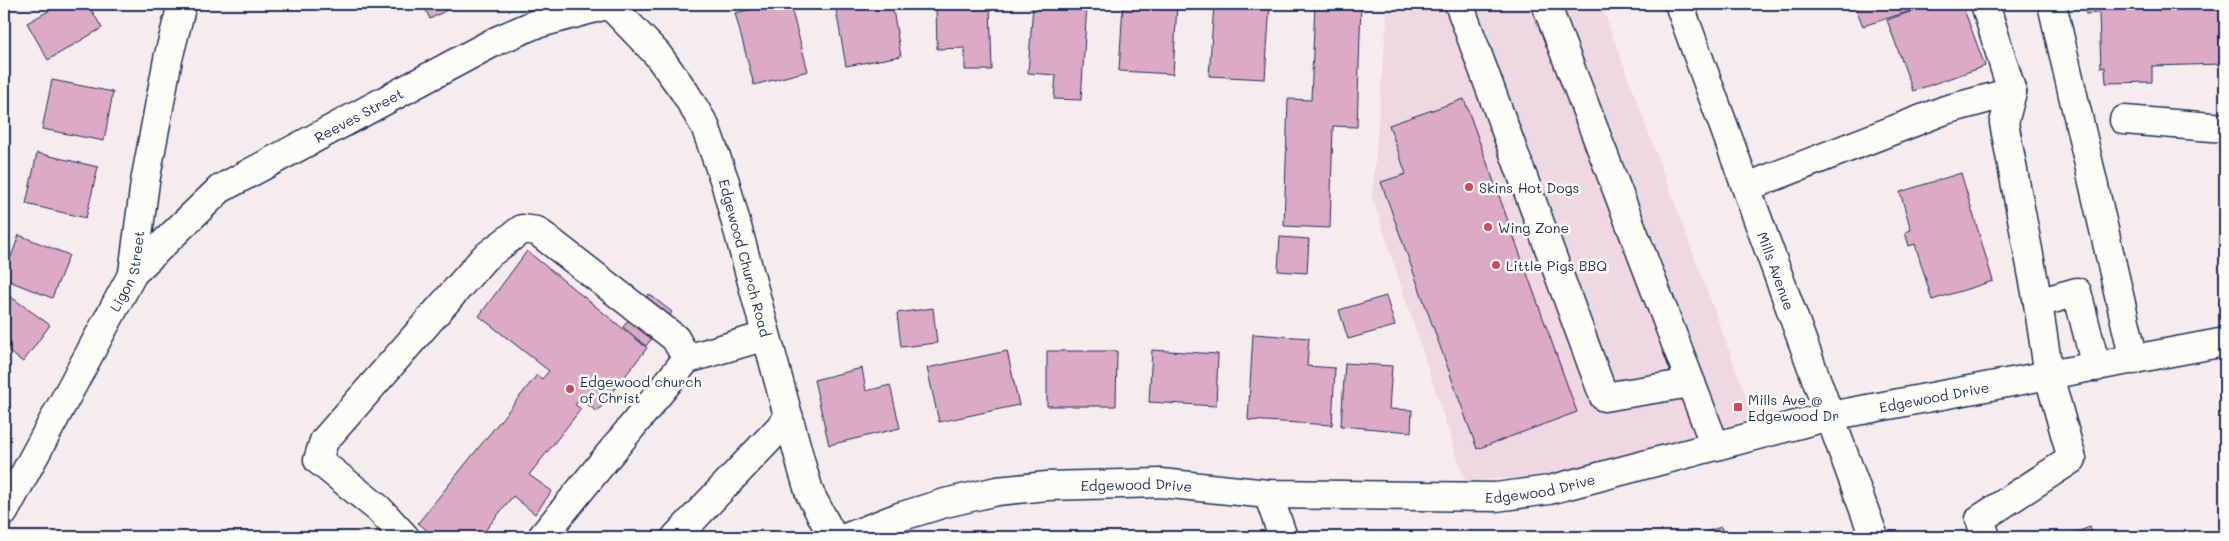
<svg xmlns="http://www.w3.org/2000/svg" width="2229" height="541" font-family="Mali,sans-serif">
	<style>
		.built { fill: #efd8e1 }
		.building { fill: #ddaac5; stroke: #1b2f5e }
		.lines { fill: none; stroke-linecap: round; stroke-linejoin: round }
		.minor-casing { stroke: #1b2f5e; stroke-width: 31 }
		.major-casing { stroke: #1b2f5e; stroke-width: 31 }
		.minor { stroke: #fdfcf7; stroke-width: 28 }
		.major { stroke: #fdfcf7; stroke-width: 28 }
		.poi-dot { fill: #d1495b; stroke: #fdfcf7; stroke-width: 2 }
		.labels { text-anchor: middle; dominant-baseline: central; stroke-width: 5; stroke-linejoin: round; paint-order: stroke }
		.street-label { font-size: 14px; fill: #1b2f5e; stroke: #fdfcf7 }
		.poi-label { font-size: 14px; fill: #1b2f5e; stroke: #fdfcf7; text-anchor: start }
	</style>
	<rect width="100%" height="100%" fill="#f7eced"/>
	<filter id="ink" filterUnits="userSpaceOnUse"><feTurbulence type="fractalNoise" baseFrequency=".02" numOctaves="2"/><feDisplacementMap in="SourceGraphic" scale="10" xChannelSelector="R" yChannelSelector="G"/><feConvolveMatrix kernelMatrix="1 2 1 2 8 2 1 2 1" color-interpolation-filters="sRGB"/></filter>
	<g filter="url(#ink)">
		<!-- built -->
		<path class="built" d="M 1388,4 L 1601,4 L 1754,418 L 1557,475 L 1465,481 L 1372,197 Z"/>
		<!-- building -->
		<g class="building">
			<path d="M 61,4 L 88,4 L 102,28 L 48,60 L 27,23 Z"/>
			<path d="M 423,4 L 458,4 L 430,19 Z"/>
			<path d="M 772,4 L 790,4 L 808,71 L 754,85 L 735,13 Z"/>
			<path d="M 835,4 L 892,4 L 901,56 L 846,66 Z"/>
			<path d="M 936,4 L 990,4 L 992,70 L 965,70 L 965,48 L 937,49 Z"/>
			<path d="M 1033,4 L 1087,4 L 1081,100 L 1054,99 L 1056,75 L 1028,73 Z"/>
			<path d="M 1123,4 L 1177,4 L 1173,74 L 1119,71 Z"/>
			<path d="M 1214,4 L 1270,4 L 1265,79 L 1209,76 Z"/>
			<path d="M 1315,4 L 1361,4 L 1357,127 L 1333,126 L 1330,228 L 1284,226 L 1288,99 L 1311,100 Z"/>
			<path d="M 1854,4 L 1932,4 L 1863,26 Z"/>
			<path d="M 1932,4 L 1962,4 L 1985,66 L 1913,91 L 1887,20 Z"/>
			<path d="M 2086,4 L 2225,4 L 2225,80 L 2222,80 L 2222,64 L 2152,66 L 2152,82 L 2106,83 L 2105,67 L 2101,68 L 2099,13 L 2086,14 Z"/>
			<path d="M 52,80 L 113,92 L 104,141 L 42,129 Z"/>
			<path d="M 1464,99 L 1577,412 L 1477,449 L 1381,182 L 1406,174 L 1389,125 Z"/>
			<path d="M 37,153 L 98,167 L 86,218 L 26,204 Z"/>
			<path d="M 1961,173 L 1993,281 L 1932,300 L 1915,244 L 1909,246 L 1905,232 L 1911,230 L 1900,192 Z"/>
			<path d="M 19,235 L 69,255 L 52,298 L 4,279 L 4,254 L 11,257 Z"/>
			<path d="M 1280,237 L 1309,239 L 1307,273 L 1278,271 Z"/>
			<path d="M 527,251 L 647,348 L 597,412 L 580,399 L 575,405 L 581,409 L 529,475 L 552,491 L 535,514 L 513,496 L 480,537 L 435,537 L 418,523 L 537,375 L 542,379 L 549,371 L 479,316 Z"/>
			<path d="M 4,292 L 50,325 L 23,362 L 4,348 Z"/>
			<path d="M 649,294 L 672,312 L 646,346 L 623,327 Z"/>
			<path d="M 1386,296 L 1395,326 L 1348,339 L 1339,310 Z"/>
			<path d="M 933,308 L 937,343 L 901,347 L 897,313 Z"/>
			<path d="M 1253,334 L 1309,338 L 1307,366 L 1335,368 L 1332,425 L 1248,420 Z"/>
			<path d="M 1152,350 L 1218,354 L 1216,406 L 1149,402 Z"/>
			<path d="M 1007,351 L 1019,405 L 939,422 L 927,368 Z"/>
			<path d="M 1047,351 L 1117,351 L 1116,406 L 1047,406 Z"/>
			<path d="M 1345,363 L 1392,366 L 1389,409 L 1412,410 L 1411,432 L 1341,426 Z"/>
			<path d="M 862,368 L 866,391 L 890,385 L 900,428 L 829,445 L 814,380 Z"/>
			<path d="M 1721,527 L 1724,537 L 1691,537 Z"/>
			<path d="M 2090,527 L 2094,537 L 2064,537 Z"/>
		</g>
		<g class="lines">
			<!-- minor casing -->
			<g class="minor-casing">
				<g id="minor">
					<path id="s1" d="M 609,4 L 657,54 L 684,91 L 705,126 L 725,182 L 803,471 L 810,494 L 833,537"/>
					<path d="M 1459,4 L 1604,397 L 1691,383"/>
					<path d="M 1546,4 L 1715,446"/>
					<path d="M 1985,4 L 2012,92 L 2004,123 L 2038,303"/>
					<path d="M 2052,4 L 2134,360"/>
					<path d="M 2124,120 L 2225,128"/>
					<path d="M 1747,187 L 1945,110 L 2012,92"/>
					<path id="s2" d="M 133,273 L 220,189 L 496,41 L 533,25 L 610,4"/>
					<path d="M 1268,494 L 1283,537"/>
					<path id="s3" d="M 4,512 L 133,273 L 145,182 L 168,59 L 182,4"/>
					<path d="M 405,537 L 379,509 L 318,460 L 324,441 L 484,258 L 522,229 L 537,231 L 675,338 L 687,359"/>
					<path d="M 542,537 L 687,359 L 766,336"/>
					<path d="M 676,537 L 789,418"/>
					<path id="s4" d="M 848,537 L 899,517 L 945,503 L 997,491 L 1047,486 L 1161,483 L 1268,494 L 1496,497 L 1549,490 L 1830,416 L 2225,342"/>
					<path d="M 1986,537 L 1980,519 L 2072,459 L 2049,376 L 2038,303 L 2077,292 L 2096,367"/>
				</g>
			</g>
			<!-- major casing -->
			<g class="major-casing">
				<g id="major">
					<path id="s5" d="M 1679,4 L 1874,537"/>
				</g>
			</g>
			<!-- minor -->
			<use href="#minor" class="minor"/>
			<!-- major -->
			<use href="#major" class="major"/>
		</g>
	</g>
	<!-- markers -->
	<g class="poi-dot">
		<circle cx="1469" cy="187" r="5"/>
		<circle cx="1488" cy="227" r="5"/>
		<circle cx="1496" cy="265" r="5"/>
		<circle cx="570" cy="389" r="5"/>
		<rect x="1733" y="402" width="10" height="10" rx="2.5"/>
	</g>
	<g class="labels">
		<!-- street labels -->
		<g class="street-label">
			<text stroke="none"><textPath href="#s2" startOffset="278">Reeves Street</textPath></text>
			<text stroke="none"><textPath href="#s1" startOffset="294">Edgewood Church Road</textPath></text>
			<text stroke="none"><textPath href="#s3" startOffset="272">Ligon Street</textPath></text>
			<text stroke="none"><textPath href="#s5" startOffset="284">Mills Avenue</textPath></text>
			<text stroke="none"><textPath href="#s4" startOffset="1106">Edgewood Drive</textPath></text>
			<text stroke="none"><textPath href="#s4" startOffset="296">Edgewood Drive</textPath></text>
			<text stroke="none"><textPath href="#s4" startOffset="701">Edgewood Drive</textPath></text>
		</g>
		<!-- poi labels -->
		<g class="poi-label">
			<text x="1479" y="187">Skins Hot Dogs</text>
			<text x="1498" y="227">Wing Zone</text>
			<text x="1506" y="265">Little Pigs BBQ</text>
			<text x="580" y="381">Edgewood church<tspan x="580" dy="16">of Christ</tspan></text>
			<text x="1748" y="399">Mills Ave @<tspan x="1748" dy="16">Edgewood Dr</tspan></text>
		</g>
	</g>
	<!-- margin -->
	<rect width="2229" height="541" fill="none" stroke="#fdfcf7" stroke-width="20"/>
	<rect x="10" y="10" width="2209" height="521" fill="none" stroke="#1b2f5e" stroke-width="2" filter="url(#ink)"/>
</svg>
